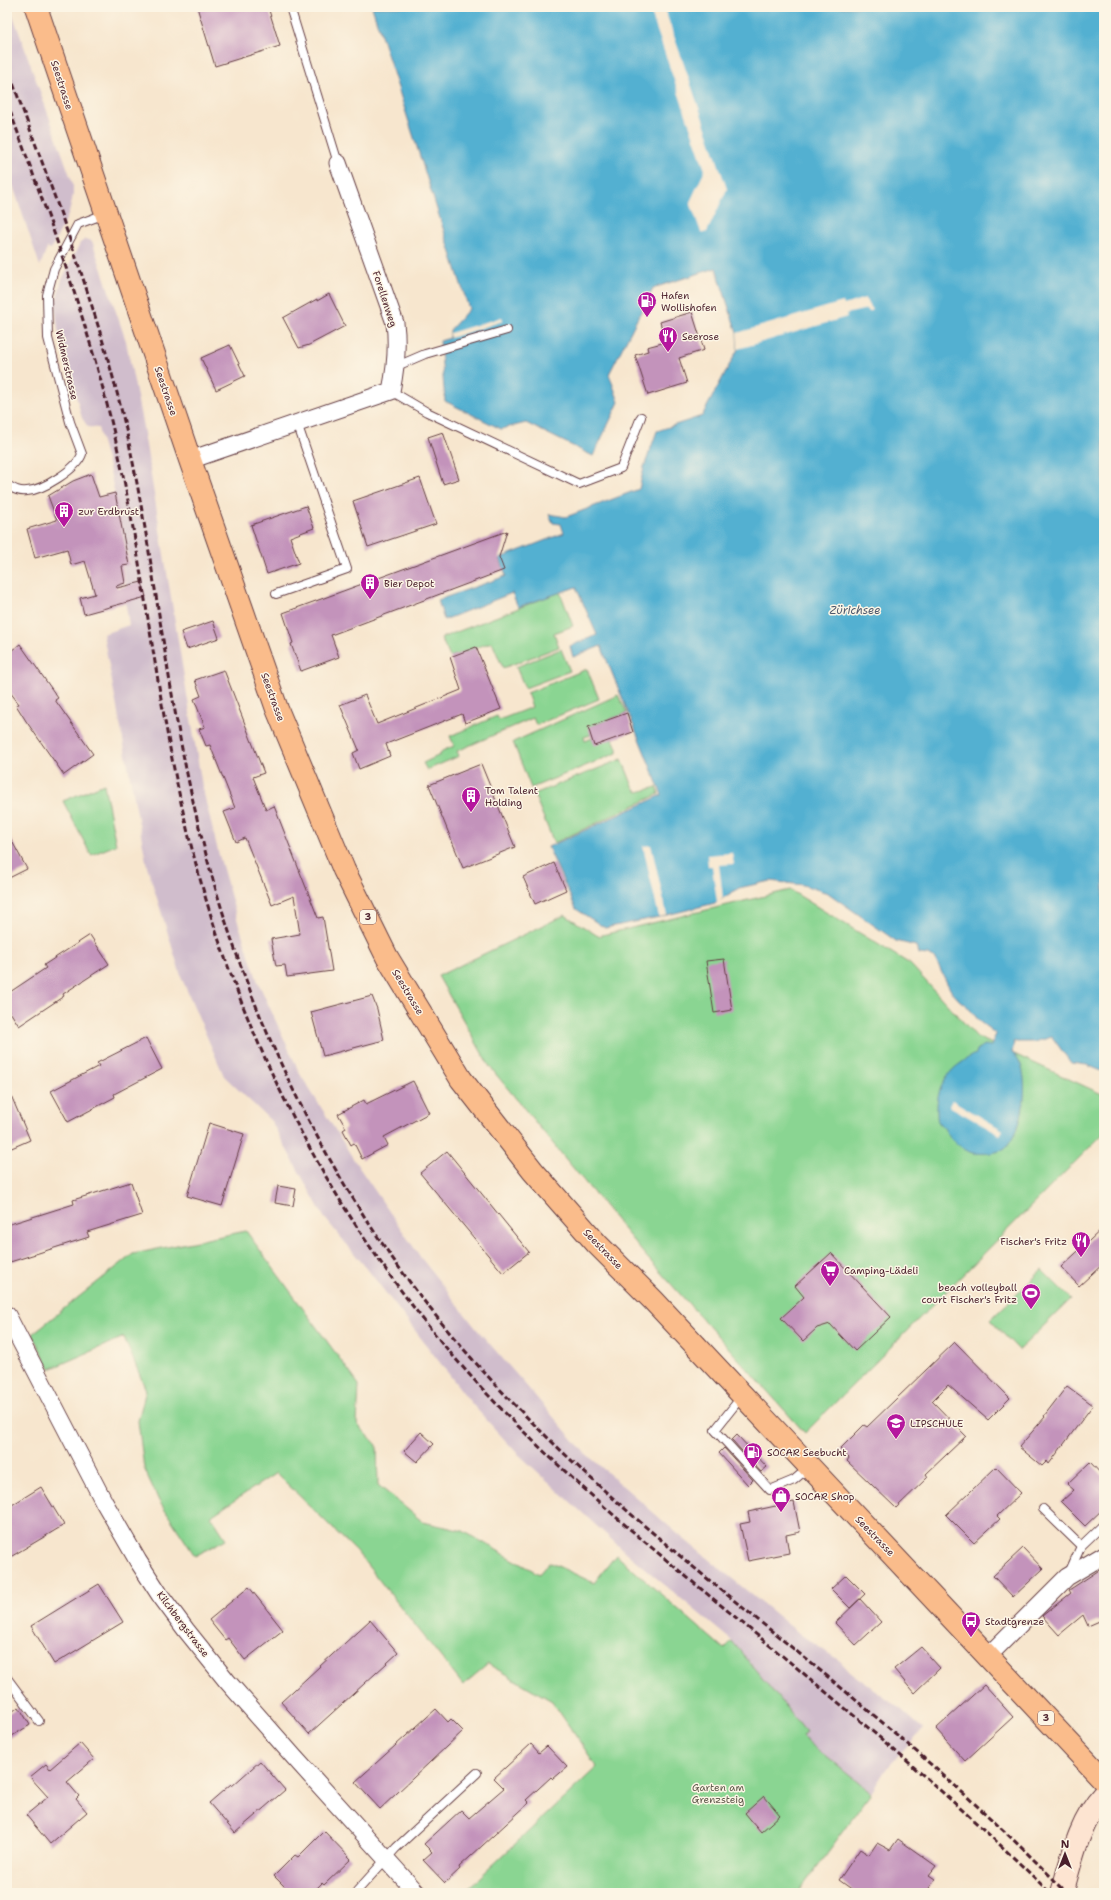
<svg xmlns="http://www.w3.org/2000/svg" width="1111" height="1900" font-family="'Shantell Sans',sans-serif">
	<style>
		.industrial { fill: #d0bdcc }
		.green { fill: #8ad592; stroke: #6a7a5e }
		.water { fill: #53b0d1; stroke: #4e687e }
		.pier { fill: #f7e6ce }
		.building { fill: #c393bb }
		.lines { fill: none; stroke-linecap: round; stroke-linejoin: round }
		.lane-casing { stroke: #643d43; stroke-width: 10 }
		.street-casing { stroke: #643d43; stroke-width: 19 }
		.secondary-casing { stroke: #643d43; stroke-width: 24 }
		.primary-casing { stroke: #643d43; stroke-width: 24 }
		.lane { stroke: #fff; stroke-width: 8 }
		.street { stroke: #fff; stroke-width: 17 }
		.secondary { stroke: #fde4d1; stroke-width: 22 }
		.primary { stroke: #fabc8b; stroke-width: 22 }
		.rail { stroke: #4a1f2b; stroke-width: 3; stroke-dasharray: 6 3; stroke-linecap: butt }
		.labels { text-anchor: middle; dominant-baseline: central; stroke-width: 3; stroke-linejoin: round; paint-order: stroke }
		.shield { fill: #fcf5e5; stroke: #7f5f63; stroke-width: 1 }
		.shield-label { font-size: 9px; font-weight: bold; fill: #4a1f2b }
		.street-label { font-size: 10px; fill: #4a1f2b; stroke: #fcf5e5 }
		.poi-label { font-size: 10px; fill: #4a1f2b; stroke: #fcf5e5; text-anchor: start }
		.park-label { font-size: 10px; fill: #5d564a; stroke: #fcf5e5 }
		.water-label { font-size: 11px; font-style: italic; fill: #4e596d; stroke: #fcf5e5 }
	</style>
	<rect width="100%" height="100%" fill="#fcf5e5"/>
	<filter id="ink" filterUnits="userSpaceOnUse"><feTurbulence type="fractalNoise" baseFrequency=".025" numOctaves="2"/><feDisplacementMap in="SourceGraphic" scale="8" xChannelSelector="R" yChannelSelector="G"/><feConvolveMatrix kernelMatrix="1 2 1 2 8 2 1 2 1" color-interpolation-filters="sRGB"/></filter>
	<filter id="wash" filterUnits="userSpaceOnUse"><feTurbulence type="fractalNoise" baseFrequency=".012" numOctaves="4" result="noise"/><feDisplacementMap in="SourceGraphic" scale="16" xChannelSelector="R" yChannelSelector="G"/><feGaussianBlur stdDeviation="0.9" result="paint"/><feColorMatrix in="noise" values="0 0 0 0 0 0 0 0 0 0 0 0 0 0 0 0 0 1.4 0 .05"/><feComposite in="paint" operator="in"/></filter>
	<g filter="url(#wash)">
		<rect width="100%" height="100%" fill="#f7e6ce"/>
		<!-- industrial -->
		<g class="industrial">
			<path d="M 7,7 L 10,7 L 73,184 L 73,195 L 69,213 L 51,249 L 47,248 L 40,266 L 7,168 Z"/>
			<path d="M 86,239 L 92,241 L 126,341 L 143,427 L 202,786 L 219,855 L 238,922 L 258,982 L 300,1074 L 356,1163 L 421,1258 L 475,1327 L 584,1452 L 679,1535 L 801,1635 L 840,1661 L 850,1672 L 896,1705 L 923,1729 L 888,1766 L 871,1793 L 801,1737 L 806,1732 L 732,1641 L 624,1551 L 516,1452 L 472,1404 L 368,1270 L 324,1217 L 271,1121 L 224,1076 L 182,979 L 147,866 L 103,634 L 129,625 L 123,587 L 126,585 L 123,566 L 130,564 L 109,467 L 98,428 L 88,427 L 82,418 L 58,329 L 55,305 L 62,280 L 80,243 Z"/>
		</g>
		<!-- green -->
		<g class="green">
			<path d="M 560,592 L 573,626 L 554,633 L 559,647 L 503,668 L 492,642 L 450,657 L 441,638 Z"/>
			<path d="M 561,649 L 570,671 L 525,688 L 516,667 Z"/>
			<path d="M 587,669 L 599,699 L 536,725 L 533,718 L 457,751 L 459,756 L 427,770 L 423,763 L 440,755 L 442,751 L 454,746 L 450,736 L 497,716 L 499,720 L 532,707 L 527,693 Z"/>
			<path d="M 618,695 L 627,713 L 588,727 L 591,735 L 584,737 L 585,741 L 592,738 L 613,739 L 617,748 L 617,753 L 531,788 L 513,742 Z"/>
			<path d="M 622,759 L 634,789 L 638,792 L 657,787 L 659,794 L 554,843 L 534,794 Z"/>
			<path d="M 104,784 L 116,845 L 91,855 L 63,801 Z"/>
			<path d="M 790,890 L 910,964 L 977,1037 L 1104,1095 L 1104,1133 L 805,1433 L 644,1254 L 490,1067 L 438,976 L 565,915 L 598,936 Z"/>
			<path d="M 246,1231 L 359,1385 L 357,1424 L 377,1445 L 378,1485 L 423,1522 L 463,1531 L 539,1574 L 549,1562 L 594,1583 L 616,1555 L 724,1649 L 732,1641 L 806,1732 L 802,1737 L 871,1793 L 798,1893 L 463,1893 L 597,1767 L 552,1701 L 488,1664 L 463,1685 L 356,1551 L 276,1473 L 211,1516 L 226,1539 L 195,1556 L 159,1501 L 144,1468 L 138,1421 L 146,1390 L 124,1337 L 50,1369 L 32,1334 L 133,1254 Z"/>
			<path d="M 1042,1270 L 1071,1299 L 1019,1350 L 990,1320 Z"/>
		</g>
		<!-- water -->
		<path class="water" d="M 372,7 L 1104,7 L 1104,1072 L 1087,1065 L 1071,1063 L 1052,1037 L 1034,1042 L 1014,1042 L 1012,1053 C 1034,1065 1024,1135 1005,1148 C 997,1154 983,1154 973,1153 C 967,1152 962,1147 957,1144 C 950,1139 948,1135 944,1128 C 942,1126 939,1124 938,1121 C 937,1119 937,1115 937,1112 C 936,1093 944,1074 961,1063 C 967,1059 969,1056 976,1054 L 977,1049 L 985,1045 L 991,1046 L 996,1034 L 980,1022 L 967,1006 L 959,1000 L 951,991 L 935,959 L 929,955 L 918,954 L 916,946 L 896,941 L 828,893 L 803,885 L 770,881 L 739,888 L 715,903 L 659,917 L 605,928 L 576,909 L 548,847 L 662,795 L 601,646 L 573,657 L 570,646 L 597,635 L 576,587 L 518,607 L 512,593 L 444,620 L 438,600 L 506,576 L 500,558 L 564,533 L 561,524 L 553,523 L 549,514 L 566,517 L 639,489 L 644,467 L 657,431 L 702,416 L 738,349 L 737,333 L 716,268 L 653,288 L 609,374 L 619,402 L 593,456 L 526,423 L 501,429 L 445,401 L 440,341 L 450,338 L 450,330 L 469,309 Z"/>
		<!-- pier -->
		<g class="pier">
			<path d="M 649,7 L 664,7 L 727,189 L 707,232 L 704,233 L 701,232 L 690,202 L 705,170 Z"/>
			<path d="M 865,298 L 873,310 L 869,312 L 867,309 L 846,314 L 847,317 L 738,349 L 737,333 L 843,302 L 844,305 Z"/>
			<path d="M 502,317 L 503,321 L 450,338 L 450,333 Z"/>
			<path d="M 651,845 L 667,915 L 659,917 L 643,846 Z"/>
			<path d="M 732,853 L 734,864 L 719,865 L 723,898 L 717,902 L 712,866 L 708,866 L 707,855 Z"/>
			<path d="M 952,1100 L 1003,1130 L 1000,1135 L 949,1106 Z"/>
		</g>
		<g id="blocks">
			<!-- building -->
			<g class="building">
				<path d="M 197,7 L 268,7 L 280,46 L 215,66 Z"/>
				<path d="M 329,294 L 345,326 L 309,345 L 299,348 L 283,318 L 317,299 L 317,301 Z"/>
				<path d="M 692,312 L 704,350 L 679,358 L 687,383 L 648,395 L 635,355 L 648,351 L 647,347 L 666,342 L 660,322 Z"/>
				<path d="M 230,345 L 245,376 L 216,390 L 201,358 Z"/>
				<path d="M 443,432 L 459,479 L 443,484 L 428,437 Z"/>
				<path d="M 91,474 L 99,497 L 115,493 L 129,565 L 122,566 L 125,583 L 116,586 L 117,588 L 142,582 L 146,597 L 84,614 L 80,598 L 95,594 L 85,561 L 71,565 L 67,549 L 35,558 L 27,529 L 57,520 L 48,496 L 73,481 Z"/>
				<path d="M 420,478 L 436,524 L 368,547 L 353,501 Z"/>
				<path d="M 306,506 L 314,528 L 290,537 L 299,563 L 267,574 L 251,525 Z"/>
				<path d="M 507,531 L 499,557 L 504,570 L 331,635 L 339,657 L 301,671 L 291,644 L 293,643 L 283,613 Z"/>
				<path d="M 213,621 L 219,638 L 187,649 L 181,632 Z"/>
				<path d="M 20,644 L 58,698 L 55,700 L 93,754 L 64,775 L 26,721 L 16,705 L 19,704 L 7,688 L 7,654 Z"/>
				<path d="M 476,647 L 501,709 L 465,723 L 462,714 L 386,744 L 390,756 L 359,769 L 353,753 L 359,750 L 340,705 L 365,695 L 377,724 L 461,690 L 450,657 Z"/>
				<path d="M 224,670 L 264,773 L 253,777 L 266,810 L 274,806 L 318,918 L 323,917 L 332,971 L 287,977 L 285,965 L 276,966 L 271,939 L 300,934 L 294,896 L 272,905 L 245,838 L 236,842 L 224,812 L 235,808 L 210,745 L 206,746 L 199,729 L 205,727 L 194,699 L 201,696 L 195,680 Z"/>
				<path d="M 627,713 L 633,732 L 594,746 L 588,727 Z"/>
				<path d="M 481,764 L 515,847 L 463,868 L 429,785 Z"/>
				<path d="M 7,832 L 27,869 L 7,879 Z"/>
				<path d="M 554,863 L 566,890 L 535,904 L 523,877 Z"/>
				<path d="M 90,935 L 109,964 L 63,994 L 64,996 L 19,1026 L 7,1007 L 7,994 L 46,968 L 44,965 Z"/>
				<path d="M 724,959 L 732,1010 L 714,1013 L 706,961 Z"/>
				<path d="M 372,996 L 377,1009 L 384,1040 L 323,1056 L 311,1012 Z"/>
				<path d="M 146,1038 L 162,1069 L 114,1094 L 115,1097 L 68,1122 L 51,1091 L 99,1066 L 97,1063 Z"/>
				<path d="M 413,1081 L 429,1113 L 384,1137 L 388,1145 L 362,1159 L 354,1143 L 351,1145 L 343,1130 L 346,1128 L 338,1114 L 364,1100 L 366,1104 Z"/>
				<path d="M 7,1086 L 30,1140 L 7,1150 Z"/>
				<path d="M 209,1123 L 244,1134 L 222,1206 L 187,1196 Z"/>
				<path d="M 447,1151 L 529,1252 L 503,1273 L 420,1173 Z"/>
				<path d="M 131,1182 L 142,1215 L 87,1232 L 89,1237 L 7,1263 L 7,1225 L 74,1204 L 73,1200 Z"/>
				<path d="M 278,1186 L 296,1189 L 293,1206 L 275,1203 Z"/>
				<path d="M 1104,1227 L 1104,1263 L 1079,1286 L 1061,1267 Z"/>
				<path d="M 831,1253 L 891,1317 L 855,1351 L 830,1324 L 817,1328 L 803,1341 L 781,1318 L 804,1297 L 795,1286 Z"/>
				<path d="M 955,1342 L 1010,1398 L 988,1420 L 948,1385 L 932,1401 L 966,1436 L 926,1474 L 928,1477 L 896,1508 L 847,1461 L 849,1458 L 840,1449 L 864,1425 L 867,1427 Z"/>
				<path d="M 1067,1386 L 1093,1405 L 1049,1464 L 1047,1461 L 1042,1466 L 1019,1447 L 1045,1417 L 1044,1416 Z"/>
				<path d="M 421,1432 L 434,1444 L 417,1462 L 404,1451 Z"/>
				<path d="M 737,1435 L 767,1467 L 761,1472 L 732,1440 Z"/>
				<path d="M 724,1448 L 753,1480 L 748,1485 L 719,1453 Z"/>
				<path d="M 1090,1462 L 1104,1477 L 1104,1508 L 1085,1526 L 1061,1502 L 1074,1490 L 1067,1484 Z"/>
				<path d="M 996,1467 L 1021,1493 L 997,1516 L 1000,1519 L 974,1543 L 946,1515 Z"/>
				<path d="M 41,1487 L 64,1525 L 7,1559 L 7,1508 Z"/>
				<path d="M 794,1502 L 800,1532 L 786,1535 L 789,1553 L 748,1561 L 740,1524 L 750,1522 L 748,1512 Z"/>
				<path d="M 1023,1548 L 1043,1569 L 1013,1597 L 993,1576 Z"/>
				<path d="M 1104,1567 L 1104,1619 L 1088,1626 L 1083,1615 L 1059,1635 L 1042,1616 L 1071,1593 L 1069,1590 Z"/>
				<path d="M 846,1575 L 865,1594 L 850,1608 L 831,1589 Z"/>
				<path d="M 99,1584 L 123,1622 L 54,1664 L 31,1626 Z"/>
				<path d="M 249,1587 L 283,1630 L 245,1660 L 228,1638 L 225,1640 L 209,1620 Z"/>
				<path d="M 860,1599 L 881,1622 L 856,1645 L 835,1623 Z"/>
				<path d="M 370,1620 L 398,1653 L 309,1734 L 281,1702 Z"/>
				<path d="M 921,1647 L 940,1668 L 914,1693 L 894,1669 Z"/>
				<path d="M 984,1685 L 1013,1717 L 965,1761 L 936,1729 Z"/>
				<path d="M 19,1707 L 30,1725 L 7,1739 L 7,1715 Z"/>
				<path d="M 436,1709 L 448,1722 L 451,1719 L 463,1731 L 380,1809 L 355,1782 Z"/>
				<path d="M 80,1743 L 94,1759 L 67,1782 L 79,1796 L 76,1799 L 87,1812 L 50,1844 L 26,1815 L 48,1797 L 30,1777 L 46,1764 L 50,1769 Z"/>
				<path d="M 531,1744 L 539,1753 L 547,1746 L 567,1767 L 553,1779 L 551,1777 L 526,1800 L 529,1803 L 459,1867 L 460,1869 L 445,1883 L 423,1860 L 432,1852 L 424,1844 L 461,1810 L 469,1818 L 504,1788 L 494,1778 Z"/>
				<path d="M 260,1761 L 285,1790 L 235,1833 L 209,1803 L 231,1784 L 232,1786 Z"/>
				<path d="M 764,1796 L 780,1815 L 761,1832 L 745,1813 Z"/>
				<path d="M 324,1831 L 351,1859 L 324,1885 L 322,1883 L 312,1893 L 291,1893 L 274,1876 L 295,1855 L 298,1857 Z"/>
				<path d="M 898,1839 L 936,1866 L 929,1875 L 935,1879 L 926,1893 L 857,1893 L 839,1880 L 860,1849 L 869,1855 L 877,1843 L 890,1850 Z"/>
			</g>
		</g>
	</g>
	<g filter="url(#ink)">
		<use href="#blocks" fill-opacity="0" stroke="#643d43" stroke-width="1"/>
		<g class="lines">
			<!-- lane casing -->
			<g class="lane-casing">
				<g id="lane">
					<path d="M 290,7 L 338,163"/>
					<path d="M 397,366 L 425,354 L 507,330"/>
					<path d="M 391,391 L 427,412 L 579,484 L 621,468 L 641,417"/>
					<path d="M 7,485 C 14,489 19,492 27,491 C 43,490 77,469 82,454 L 70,422 L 48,338 L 47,295 L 54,269 L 78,224 L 105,214"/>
					<path d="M 276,594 L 347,569 L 297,423"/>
					<path d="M 742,1396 L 715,1430 L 770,1490 L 794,1480 L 808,1468"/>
					<path d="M 1043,1509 L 1081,1546 L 1069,1573"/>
					<path d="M 1081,1546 L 1104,1524"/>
					<path d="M 7,1678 L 39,1721"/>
					<path d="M 357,1891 L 396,1848 L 477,1773"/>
				</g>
			</g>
			<!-- street casing -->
			<g class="street-casing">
				<g id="street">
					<path d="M 190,460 L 391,391 C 396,367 398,347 395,323 L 338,163"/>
					<path d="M 7,1315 L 104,1502 L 138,1561 L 160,1595 L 186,1630 L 227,1681 L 294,1757 L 417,1893"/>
					<path d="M 988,1656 L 1067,1577 L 1104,1555"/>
				</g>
			</g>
			<!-- secondary casing -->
			<g class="secondary-casing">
				<path id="secondary" d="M 1062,1893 C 1072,1858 1079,1822 1104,1795"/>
			</g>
			<!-- primary casing -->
			<g class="primary-casing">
				<path id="primary" d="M 36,7 L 190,460 L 277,709 L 344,870 L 387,957 L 461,1079 L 533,1171 L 597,1244 L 653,1300 L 1104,1780"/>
			</g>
			<!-- lane -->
			<use href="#lane" class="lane"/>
			<!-- street -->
			<use href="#street" class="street"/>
			<!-- secondary -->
			<use href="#secondary" class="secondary"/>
			<!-- primary -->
			<use href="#primary" class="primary"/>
			<!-- rail -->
			<g class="rail">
				<path d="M 7,67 C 52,190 101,314 129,443 C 154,562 166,683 193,801 C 233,981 309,1151 421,1297 C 534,1444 680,1556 822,1672 C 907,1742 990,1814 1067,1893"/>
				<path d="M 7,103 C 48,215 90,326 116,442 C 142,559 154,677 179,793 C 219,984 301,1164 422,1318 C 511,1432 622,1524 734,1616 C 842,1705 950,1794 1050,1893"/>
			</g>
		</g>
	</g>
	<!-- icons -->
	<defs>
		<g id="fuel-pin" transform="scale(1)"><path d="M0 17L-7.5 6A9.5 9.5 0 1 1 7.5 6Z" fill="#b5179e" stroke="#fcf5e5"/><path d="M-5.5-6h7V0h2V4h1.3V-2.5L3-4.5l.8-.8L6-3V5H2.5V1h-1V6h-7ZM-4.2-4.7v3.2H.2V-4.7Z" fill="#fff"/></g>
		<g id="restaurant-pin" transform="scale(1)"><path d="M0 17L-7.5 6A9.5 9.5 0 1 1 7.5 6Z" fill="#b5179e" stroke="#fcf5e5"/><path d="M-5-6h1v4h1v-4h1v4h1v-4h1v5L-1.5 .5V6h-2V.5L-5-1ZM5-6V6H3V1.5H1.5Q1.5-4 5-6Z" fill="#fff"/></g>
		<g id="building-pin" transform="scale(1)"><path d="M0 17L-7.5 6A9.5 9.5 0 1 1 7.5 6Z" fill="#b5179e" stroke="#fcf5e5"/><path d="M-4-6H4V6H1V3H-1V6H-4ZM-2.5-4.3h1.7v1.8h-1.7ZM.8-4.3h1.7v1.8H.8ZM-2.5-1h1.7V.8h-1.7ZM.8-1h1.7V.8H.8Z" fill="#fff"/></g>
		<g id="supermarket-pin" transform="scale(1)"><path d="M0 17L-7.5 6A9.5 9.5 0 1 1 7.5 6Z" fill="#b5179e" stroke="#fcf5e5"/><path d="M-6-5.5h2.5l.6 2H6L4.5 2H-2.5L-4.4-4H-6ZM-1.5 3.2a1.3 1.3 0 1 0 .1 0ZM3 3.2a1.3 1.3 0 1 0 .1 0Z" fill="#fff"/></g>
		<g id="stadium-pin" transform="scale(1)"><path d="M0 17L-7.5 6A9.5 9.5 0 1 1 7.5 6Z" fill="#b5179e" stroke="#fcf5e5"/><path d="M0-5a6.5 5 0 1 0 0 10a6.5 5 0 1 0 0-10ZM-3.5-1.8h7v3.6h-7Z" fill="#fff"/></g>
		<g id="school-pin" transform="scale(1)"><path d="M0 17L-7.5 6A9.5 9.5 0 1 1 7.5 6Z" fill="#b5179e" stroke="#fcf5e5"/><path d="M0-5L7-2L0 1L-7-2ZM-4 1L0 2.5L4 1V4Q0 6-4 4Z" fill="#fff"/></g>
		<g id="shop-pin" transform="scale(1)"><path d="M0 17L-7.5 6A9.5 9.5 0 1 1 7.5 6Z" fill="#b5179e" stroke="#fcf5e5"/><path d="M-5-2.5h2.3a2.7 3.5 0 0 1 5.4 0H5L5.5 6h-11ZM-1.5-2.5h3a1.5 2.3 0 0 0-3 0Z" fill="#fff"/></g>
		<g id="bus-pin" transform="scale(1)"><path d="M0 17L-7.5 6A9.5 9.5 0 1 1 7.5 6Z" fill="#b5179e" stroke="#fcf5e5"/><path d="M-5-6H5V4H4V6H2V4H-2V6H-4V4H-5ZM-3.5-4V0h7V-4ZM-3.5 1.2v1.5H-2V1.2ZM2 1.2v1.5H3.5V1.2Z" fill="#fff"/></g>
	</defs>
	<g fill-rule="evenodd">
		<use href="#fuel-pin" x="647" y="301"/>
		<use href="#restaurant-pin" x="668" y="336"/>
		<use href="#building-pin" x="64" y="511"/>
		<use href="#building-pin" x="370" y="583"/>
		<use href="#building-pin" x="471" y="796"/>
		<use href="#restaurant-pin" x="1081" y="1241"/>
		<use href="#supermarket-pin" x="830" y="1270"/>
		<use href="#stadium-pin" x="1031" y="1293"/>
		<use href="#school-pin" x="896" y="1423"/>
		<use href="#fuel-pin" x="753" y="1452"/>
		<use href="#shop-pin" x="781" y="1496"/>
		<use href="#bus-pin" x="971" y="1621"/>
	</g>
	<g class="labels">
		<!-- shield labels -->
		<g class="shield">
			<rect x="360" y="910" width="16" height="14" rx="3"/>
			<rect x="1038" y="1711" width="16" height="14" rx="3"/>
		</g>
		<g class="shield-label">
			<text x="368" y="917">3</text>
			<text x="1046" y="1718">3</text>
		</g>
		<!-- street labels -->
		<g class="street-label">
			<text transform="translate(62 85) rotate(72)">Seestrasse</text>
			<text transform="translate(385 299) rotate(72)">Forellenweg</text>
			<text transform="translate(67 365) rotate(77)">Widmerstrasse</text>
			<text transform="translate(166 391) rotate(71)">Seestrasse</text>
			<text transform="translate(273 697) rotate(70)">Seestrasse</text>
			<text transform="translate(408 992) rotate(59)">Seestrasse</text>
			<text transform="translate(603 1249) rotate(46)">Seestrasse</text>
			<text transform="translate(875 1536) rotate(46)">Seestrasse</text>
			<text transform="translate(183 1624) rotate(53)">Kilchbergstrasse</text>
		</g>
		<!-- poi labels -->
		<g class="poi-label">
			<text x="661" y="295">Hafen<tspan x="661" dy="12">Wollishofen</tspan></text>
			<text x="682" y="336">Seerose</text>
			<text x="78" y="511">zur Erdbrust</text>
			<text x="384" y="583">Bier Depot</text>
			<text x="485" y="790">Tom Talent<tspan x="485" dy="12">Holding</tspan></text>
			<text x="1067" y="1241" text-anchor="end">Fischer's Fritz</text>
			<text x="844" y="1270">Camping-Lädeli</text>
			<text x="1017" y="1287" text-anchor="end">beach volleyball<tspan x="1017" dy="12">court Fischer's Fritz</tspan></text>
			<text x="910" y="1423">LIPSCHULE</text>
			<text x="767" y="1452">SOCAR Seebucht</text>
			<text x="795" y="1496">SOCAR Shop</text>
			<text x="985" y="1621">Stadtgrenze</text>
		</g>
		<!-- park labels -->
		<g class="park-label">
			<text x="718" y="1787">Garten am<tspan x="718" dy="12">Grenzsteig</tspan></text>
		</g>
		<!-- water labels -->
		<g class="water-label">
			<text x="855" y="610">Zürichsee</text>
		</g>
	</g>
	<!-- margin -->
	<rect width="1111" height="1900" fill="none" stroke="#fcf5e5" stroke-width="24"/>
	<!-- north arrow -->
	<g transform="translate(1065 1854)" stroke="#fcf5e5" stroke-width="3" paint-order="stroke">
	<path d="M0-3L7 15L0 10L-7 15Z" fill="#4a1f2b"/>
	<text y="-6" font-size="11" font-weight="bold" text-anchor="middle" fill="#4a1f2b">N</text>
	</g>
</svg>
